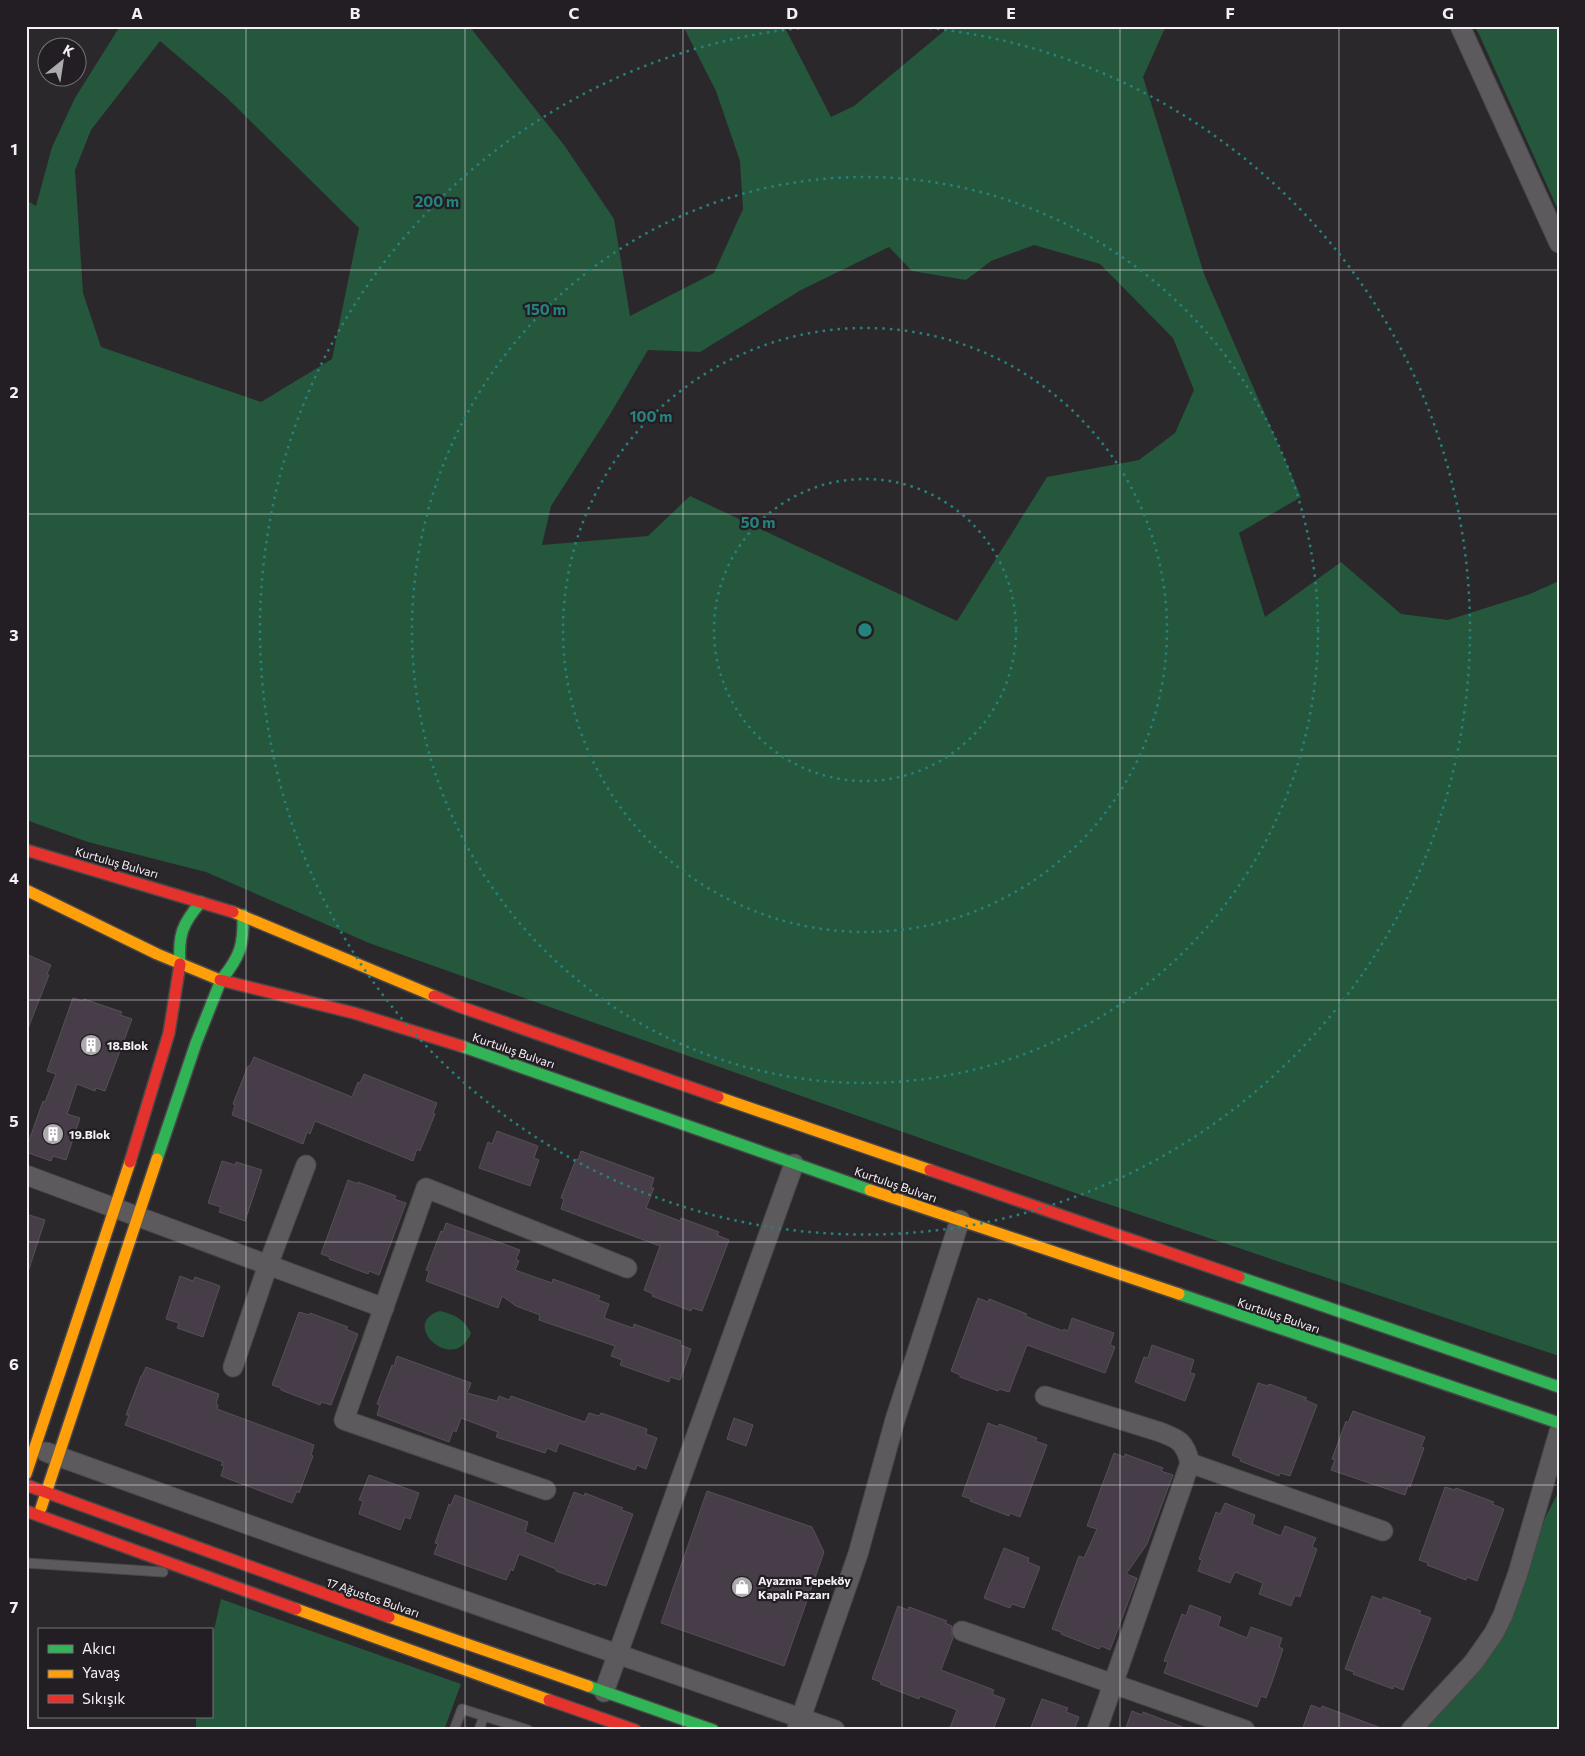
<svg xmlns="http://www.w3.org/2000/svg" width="1585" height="1756" font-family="Commissioner,sans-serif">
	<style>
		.green { fill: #24573c; fill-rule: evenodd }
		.building { fill: #463d49; stroke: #545155 }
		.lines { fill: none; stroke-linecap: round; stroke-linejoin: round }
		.lane-casing { stroke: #494749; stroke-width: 11 }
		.street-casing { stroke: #494749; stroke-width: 21 }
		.fast-casing { stroke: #494749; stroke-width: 14 }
		.slow-casing { stroke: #494749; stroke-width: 14 }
		.jam-casing { stroke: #494749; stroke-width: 14 }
		.lane { stroke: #5d5a5d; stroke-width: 9 }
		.street { stroke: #5d5a5d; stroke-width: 19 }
		.fast { stroke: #30b455; stroke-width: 11 }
		.slow { stroke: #ff9f0a; stroke-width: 11 }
		.jam { stroke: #e5322d; stroke-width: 11 }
		.grid { fill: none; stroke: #f4f1f5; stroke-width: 1; stroke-opacity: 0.55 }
		.ring { fill: none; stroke: #26827c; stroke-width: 2.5; stroke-dasharray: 2.5 5 }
		.labels { text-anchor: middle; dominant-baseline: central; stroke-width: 4.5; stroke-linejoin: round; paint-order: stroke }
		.street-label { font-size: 12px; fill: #f4f1f5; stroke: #221e23 }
		.poi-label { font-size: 12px; font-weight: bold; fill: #f4f1f5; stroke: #221e23; text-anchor: start }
		.centre { fill: #26827c; stroke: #221e23; stroke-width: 2.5 }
		.ring-label { font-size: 15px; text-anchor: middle; font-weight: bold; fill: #26827c; stroke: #221e23; stroke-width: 4.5; stroke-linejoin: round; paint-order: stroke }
		.neatline { fill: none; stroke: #f4f1f5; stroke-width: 2 }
		.grid-label { font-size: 16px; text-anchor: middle; font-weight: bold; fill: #f4f1f5 }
	</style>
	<rect width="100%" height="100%" fill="#2b282c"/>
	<!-- green -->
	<g class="green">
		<path d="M 120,26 L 469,26 L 564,145 L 614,219 L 630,316 L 714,273 L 743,209 L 740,161 L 716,91 L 683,26 L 784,26 L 831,117 L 854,106 L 950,26 L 1166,26 L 1143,77 L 1204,274 L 1301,497 L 1239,533 L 1265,617 L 1341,562 L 1401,614 L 1448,620 L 1530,594 L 1559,581 L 1559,1356 L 1081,1195 L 369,943 L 206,872 L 88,842 L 26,820 L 26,200 L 36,206 L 52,147 L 75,98 ZM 160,41 L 226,97 L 359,228 L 332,359 L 261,402 L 101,347 L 83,293 L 75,170 L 91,130 ZM 1034,245 L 1100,264 L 1173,338 L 1194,390 L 1175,433 L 1139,460 L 1047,477 L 957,621 L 690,496 L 648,536 L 542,545 L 551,506 L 609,416 L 648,350 L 700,352 L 801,290 L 889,247 L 912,271 L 966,280 L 991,261 Z"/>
		<path d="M 1474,26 L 1559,26 L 1559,212 L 1479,34 Z"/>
		<path d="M 440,1311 C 454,1314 465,1320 471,1333 C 454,1376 398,1323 440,1311 Z"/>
		<path d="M 1559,1491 L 1559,1730 L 1425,1730 L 1469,1681 L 1512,1617 L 1538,1538 L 1546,1516 Z"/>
		<path d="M 221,1599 L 461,1684 L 444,1730 L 196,1730 L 196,1717 L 211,1717 L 211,1643 Z"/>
	</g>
	<!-- building -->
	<g class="building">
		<path d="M 26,954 L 51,965 L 47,974 L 49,975 L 27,1031 Z"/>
		<path d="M 73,998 L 83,1001 L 84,999 L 122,1012 L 120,1015 L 132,1019 L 105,1091 L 96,1088 L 95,1091 L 77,1084 L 67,1114 L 80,1118 L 66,1160 L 53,1156 L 51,1161 L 26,1152 L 26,1149 L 43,1101 L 45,1102 L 56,1074 L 47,1071 Z"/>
		<path d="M 254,1057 L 352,1097 L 358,1082 L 360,1083 L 364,1074 L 437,1103 L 433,1113 L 435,1114 L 420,1151 L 417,1149 L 413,1161 L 315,1121 L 310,1134 L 307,1132 L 303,1144 L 232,1115 L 235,1105 L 233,1104 L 248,1066 L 250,1066 Z"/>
		<path d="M 497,1131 L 538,1146 L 534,1158 L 539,1160 L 530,1186 L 479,1168 L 488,1142 L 492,1144 Z"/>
		<path d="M 581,1151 L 654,1178 L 651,1188 L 654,1188 L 646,1208 L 680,1221 L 681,1218 L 719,1232 L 717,1235 L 729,1240 L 702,1311 L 692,1308 L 691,1311 L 652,1296 L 653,1294 L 644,1290 L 660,1246 L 561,1209 L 564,1199 L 561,1198 L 576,1159 L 578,1160 Z"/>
		<path d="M 222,1161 L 235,1165 L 236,1162 L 262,1170 L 245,1221 L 219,1212 L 221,1207 L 208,1203 Z"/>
		<path d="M 348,1180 L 358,1184 L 358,1182 L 396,1196 L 394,1199 L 406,1203 L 379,1275 L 369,1271 L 368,1274 L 329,1259 L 330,1257 L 321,1254 Z"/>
		<path d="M 26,1214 L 45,1220 L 29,1269 L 26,1268 Z"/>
		<path d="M 446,1223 L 520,1250 L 516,1259 L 519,1261 L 515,1270 L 552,1283 L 553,1279 L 600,1296 L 598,1300 L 609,1304 L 604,1318 L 633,1328 L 634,1324 L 681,1341 L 680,1345 L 691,1349 L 680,1380 L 670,1377 L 669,1382 L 620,1365 L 622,1360 L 611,1356 L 615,1346 L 539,1320 L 540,1315 L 516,1306 L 502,1296 L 498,1308 L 426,1281 L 429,1271 L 426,1270 L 441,1231 L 443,1232 Z"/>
		<path d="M 180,1276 L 193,1281 L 195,1277 L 220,1286 L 203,1337 L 177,1328 L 179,1323 L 166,1319 Z"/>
		<path d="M 978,1298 L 988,1302 L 989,1299 L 1027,1314 L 1025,1316 L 1063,1331 L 1064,1329 L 1068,1331 L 1072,1318 L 1114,1333 L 1110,1345 L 1115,1347 L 1105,1373 L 1027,1345 L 1009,1392 L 1000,1389 L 998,1391 L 960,1377 L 960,1375 L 951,1371 Z"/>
		<path d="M 299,1312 L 309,1315 L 310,1313 L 348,1327 L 346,1329 L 358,1334 L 331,1405 L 321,1402 L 320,1405 L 281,1390 L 281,1388 L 272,1385 Z"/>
		<path d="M 1152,1345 L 1194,1360 L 1190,1373 L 1195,1374 L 1185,1401 L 1135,1382 L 1144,1357 L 1148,1358 Z"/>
		<path d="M 397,1356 L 471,1383 L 467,1393 L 497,1401 L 499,1396 L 509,1400 L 511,1396 L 585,1422 L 589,1413 L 599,1416 L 601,1413 L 647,1429 L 646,1434 L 657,1438 L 646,1469 L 637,1465 L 635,1470 L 559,1443 L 556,1452 L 547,1448 L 545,1453 L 496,1437 L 498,1432 L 461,1418 L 456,1432 L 453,1430 L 449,1442 L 377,1415 L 380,1405 L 377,1404 L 392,1365 L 394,1366 Z"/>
		<path d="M 146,1367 L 219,1394 L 216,1404 L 218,1405 L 217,1409 L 314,1445 L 311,1455 L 313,1456 L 299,1493 L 297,1491 L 292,1503 L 221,1476 L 224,1466 L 221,1465 L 223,1462 L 125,1425 L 129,1415 L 126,1415 L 141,1376 L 142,1376 Z"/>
		<path d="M 1258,1383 L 1268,1386 L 1269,1384 L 1307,1398 L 1305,1400 L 1317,1405 L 1290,1476 L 1280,1473 L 1279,1476 L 1240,1461 L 1241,1459 L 1232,1455 Z"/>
		<path d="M 1353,1411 L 1425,1437 L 1421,1447 L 1424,1448 L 1410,1487 L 1408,1486 L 1405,1495 L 1331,1470 L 1335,1460 L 1332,1459 L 1346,1421 L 1348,1423 Z"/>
		<path d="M 734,1418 L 753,1425 L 746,1446 L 727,1439 Z"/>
		<path d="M 988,1423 L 998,1427 L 999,1424 L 1037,1438 L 1035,1441 L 1047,1445 L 1020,1517 L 1010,1513 L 1009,1516 L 970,1501 L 971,1499 L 962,1496 Z"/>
		<path d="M 1114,1453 L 1124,1457 L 1125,1454 L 1163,1468 L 1161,1471 L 1173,1475 L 1147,1544 L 1126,1574 L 1137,1578 L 1110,1650 L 1101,1646 L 1099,1649 L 1061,1634 L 1061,1632 L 1052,1629 L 1079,1556 L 1084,1558 L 1097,1529 L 1087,1526 Z"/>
		<path d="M 369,1475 L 419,1493 L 410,1519 L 405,1517 L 400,1530 L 359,1514 L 363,1501 L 359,1500 Z"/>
		<path d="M 1445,1487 L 1455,1490 L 1456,1488 L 1494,1502 L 1492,1504 L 1504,1509 L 1477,1581 L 1467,1577 L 1466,1580 L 1427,1565 L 1428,1563 L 1419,1560 Z"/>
		<path d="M 707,1491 L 812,1527 L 824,1552 L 784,1666 L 661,1623 Z"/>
		<path d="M 574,1492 L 584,1496 L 585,1493 L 623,1508 L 621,1510 L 633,1514 L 606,1586 L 596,1583 L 595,1585 L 556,1571 L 556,1569 L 519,1554 L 513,1571 L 511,1569 L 506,1580 L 434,1554 L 438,1544 L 435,1543 L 449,1504 L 451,1505 L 455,1495 L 528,1522 L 525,1532 L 554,1544 Z"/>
		<path d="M 1225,1503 L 1255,1515 L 1252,1524 L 1281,1536 L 1285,1526 L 1316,1538 L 1312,1547 L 1317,1549 L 1305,1582 L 1300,1597 L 1295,1595 L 1291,1606 L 1259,1594 L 1263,1583 L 1235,1572 L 1230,1583 L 1198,1571 L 1202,1560 L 1199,1559 L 1216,1512 L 1220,1514 Z"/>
		<path d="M 1004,1548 L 1029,1558 L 1028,1562 L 1040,1567 L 1024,1608 L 1012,1604 L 1010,1608 L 984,1598 Z"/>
		<path d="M 1372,1596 L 1382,1600 L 1383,1597 L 1421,1611 L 1419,1614 L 1431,1618 L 1403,1690 L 1394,1686 L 1393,1689 L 1353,1674 L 1354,1672 L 1345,1669 Z"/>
		<path d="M 1190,1605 L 1221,1617 L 1218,1626 L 1247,1638 L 1251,1627 L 1282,1638 L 1279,1647 L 1283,1649 L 1272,1682 L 1266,1698 L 1261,1696 L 1257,1707 L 1164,1673 L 1168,1662 L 1164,1661 L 1182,1614 L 1186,1616 Z"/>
		<path d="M 898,1606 L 908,1610 L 909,1607 L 947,1621 L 945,1623 L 952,1626 L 951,1633 L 953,1638 L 941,1670 L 994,1690 L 992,1694 L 1005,1699 L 993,1730 L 949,1730 L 957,1710 L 920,1696 L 919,1699 L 880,1684 L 881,1682 L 872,1679 Z"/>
		<path d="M 1042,1699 L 1068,1708 L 1066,1712 L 1079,1717 L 1074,1730 L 1030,1730 Z"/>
		<path d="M 1311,1705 L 1321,1709 L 1322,1706 L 1381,1728 L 1380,1730 L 1302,1730 Z"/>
		<path d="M 1132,1711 L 1142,1715 L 1143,1712 L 1185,1728 L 1185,1730 L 1125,1730 Z"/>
	</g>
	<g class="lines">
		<!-- lane casing -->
		<g class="lane-casing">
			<g id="lane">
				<path d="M 26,1563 L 163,1572"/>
				<path d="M 454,1730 L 462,1709 L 528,1730"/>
				<path d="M 479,1730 L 484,1716"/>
			</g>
		</g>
		<!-- street casing -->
		<g class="street-casing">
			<g id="street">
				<path d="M 1460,26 L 1559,243"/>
				<path d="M 26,1175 L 384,1308"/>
				<path d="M 233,1367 L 268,1265 L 306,1165"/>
				<path d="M 1045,1396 L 1160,1432 C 1179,1439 1185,1442 1190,1463"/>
				<path d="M 46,1452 L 308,1546 L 835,1730"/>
				<path d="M 546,1490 L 344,1420 L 426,1188 L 627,1268"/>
				<path d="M 962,1631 L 1245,1730"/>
				<path d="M 604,1692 L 794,1164"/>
				<path d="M 797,1729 L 858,1554 L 895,1420 L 960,1220"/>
				<path d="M 1097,1730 L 1190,1463 L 1383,1531"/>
				<path d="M 1411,1730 L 1473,1663 L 1494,1633 L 1503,1615 L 1518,1573 L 1559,1432"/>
			</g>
		</g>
		<!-- fast casing -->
		<g class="fast-casing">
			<g id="fast">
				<path d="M 180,964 C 178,935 182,924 201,902"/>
				<path d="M 221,980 C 240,957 244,945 243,915"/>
				<path d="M 461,1046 L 870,1190"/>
				<path d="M 157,1159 L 196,1043 L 221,980"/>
				<path d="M 1239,1277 L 1559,1387"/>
				<path d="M 1179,1294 L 1559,1423"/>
				<path d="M 588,1686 L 713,1730"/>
			</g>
		</g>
		<!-- slow casing -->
		<g class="slow-casing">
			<g id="slow">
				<path d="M 26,890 L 157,954 L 220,980"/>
				<path d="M 233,912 L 434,996"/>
				<path d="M 718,1097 L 930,1170"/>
				<path d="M 870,1190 L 1179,1294"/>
				<path d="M 26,1474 L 130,1162"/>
				<path d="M 41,1508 L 157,1159"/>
				<path d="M 296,1609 L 549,1700"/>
				<path d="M 389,1617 L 588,1686"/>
			</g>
		</g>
		<!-- jam casing -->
		<g class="jam-casing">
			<g id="jam">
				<path d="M 26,850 L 233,912"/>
				<path d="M 220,980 L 354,1013 L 461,1046"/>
				<path d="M 434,996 L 458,1006 L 718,1097"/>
				<path d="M 130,1162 L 169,1033 L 180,964"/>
				<path d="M 930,1170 L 1239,1277"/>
				<path d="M 26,1485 L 389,1617"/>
				<path d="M 26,1511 L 296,1609"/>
				<path d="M 549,1700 L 635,1730"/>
			</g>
		</g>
		<!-- lane -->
		<use href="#lane" class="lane"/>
		<!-- street -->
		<use href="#street" class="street"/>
		<!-- fast -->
		<use href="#fast" class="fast"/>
		<!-- slow -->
		<use href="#slow" class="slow"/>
		<!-- jam -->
		<use href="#jam" class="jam"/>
	</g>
	<!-- grid -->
	<path class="grid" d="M 246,26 L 246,1730M 465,26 L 465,1730M 683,26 L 683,1730M 902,26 L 902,1730M 1120,26 L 1120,1730M 1339,26 L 1339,1730M 26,270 L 1559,270M 26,514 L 1559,514M 26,756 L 1559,756M 26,1000 L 1559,1000M 26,1242 L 1559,1242M 26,1485 L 1559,1485"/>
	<!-- distance rings -->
	<g class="ring">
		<circle cx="865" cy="630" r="151"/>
		<circle cx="865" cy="630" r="302"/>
		<circle cx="865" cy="630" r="453"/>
		<path d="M907 26A605 605 0 1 1 823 26"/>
	</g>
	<!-- icons -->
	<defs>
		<g id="building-disc" transform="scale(1.125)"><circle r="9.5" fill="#aeabaf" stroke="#221e23"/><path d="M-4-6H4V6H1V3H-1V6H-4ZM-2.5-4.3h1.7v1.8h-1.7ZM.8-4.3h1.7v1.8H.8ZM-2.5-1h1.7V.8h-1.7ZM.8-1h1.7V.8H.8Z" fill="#fff"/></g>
		<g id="shop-disc" transform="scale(1.125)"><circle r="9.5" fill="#aeabaf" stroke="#221e23"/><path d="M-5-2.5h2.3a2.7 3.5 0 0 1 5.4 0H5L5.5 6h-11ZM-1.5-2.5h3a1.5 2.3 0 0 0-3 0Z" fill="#fff"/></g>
	</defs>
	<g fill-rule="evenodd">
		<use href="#building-disc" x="91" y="1045"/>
		<use href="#building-disc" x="53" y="1134"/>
		<use href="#shop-disc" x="742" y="1587"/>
	</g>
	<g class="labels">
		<!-- street labels -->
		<g class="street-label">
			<text transform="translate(117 862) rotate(16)">Kurtuluş Bulvarı</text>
			<text transform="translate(514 1050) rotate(19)">Kurtuluş Bulvarı</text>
			<text transform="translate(896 1184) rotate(19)">Kurtuluş Bulvarı</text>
			<text transform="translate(1279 1315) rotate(19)">Kurtuluş Bulvarı</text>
			<text transform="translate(373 1597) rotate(19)">17 Ağustos Bulvarı</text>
		</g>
		<!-- poi labels -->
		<g class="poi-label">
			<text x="107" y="1045">18.Blok</text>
			<text x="69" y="1134">19.Blok</text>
			<text x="758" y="1580">Ayazma Tepeköy<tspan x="758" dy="14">Kapalı Pazarı</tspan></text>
		</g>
	</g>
	<circle cx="865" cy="630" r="8" class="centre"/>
	<g class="ring-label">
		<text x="437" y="207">200 m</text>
		<text x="545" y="315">150 m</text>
		<text x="651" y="422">100 m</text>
		<text x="758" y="528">50 m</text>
	</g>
	<!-- border -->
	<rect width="1585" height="1756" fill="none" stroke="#221e23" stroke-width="55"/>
	<!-- legend -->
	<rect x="38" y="1628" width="175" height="90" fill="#221e23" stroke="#767277"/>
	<rect x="48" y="1645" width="25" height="8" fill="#30b455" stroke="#767277"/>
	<text x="82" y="1654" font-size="15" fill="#f4f1f5">Akıcı</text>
	<rect x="48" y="1670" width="25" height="8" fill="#ff9f0a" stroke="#767277"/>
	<text x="82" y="1678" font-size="15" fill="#f4f1f5">Yavaş</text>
	<rect x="48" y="1695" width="25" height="8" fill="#e5322d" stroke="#767277"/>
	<text x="82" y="1704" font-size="15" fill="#f4f1f5">Sıkışık</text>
	<!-- north arrow -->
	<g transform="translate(62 62) rotate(30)"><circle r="24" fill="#221e23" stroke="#767277"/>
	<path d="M0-4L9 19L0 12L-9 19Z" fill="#aeabaf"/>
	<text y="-8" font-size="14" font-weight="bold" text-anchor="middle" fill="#f4f1f5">K</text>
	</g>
	<rect x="28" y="28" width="1530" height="1700" class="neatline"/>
	<g class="grid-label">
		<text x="137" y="19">A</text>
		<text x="355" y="19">B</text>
		<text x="574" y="19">C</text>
		<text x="792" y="19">D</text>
		<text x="1011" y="19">E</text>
		<text x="1230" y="19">F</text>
		<text x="1448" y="19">G</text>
		<text x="14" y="155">1</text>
		<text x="14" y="398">2</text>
		<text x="14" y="641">3</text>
		<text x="14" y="884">4</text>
		<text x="14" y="1127">5</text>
		<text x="14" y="1370">6</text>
		<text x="14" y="1613">7</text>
	</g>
</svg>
